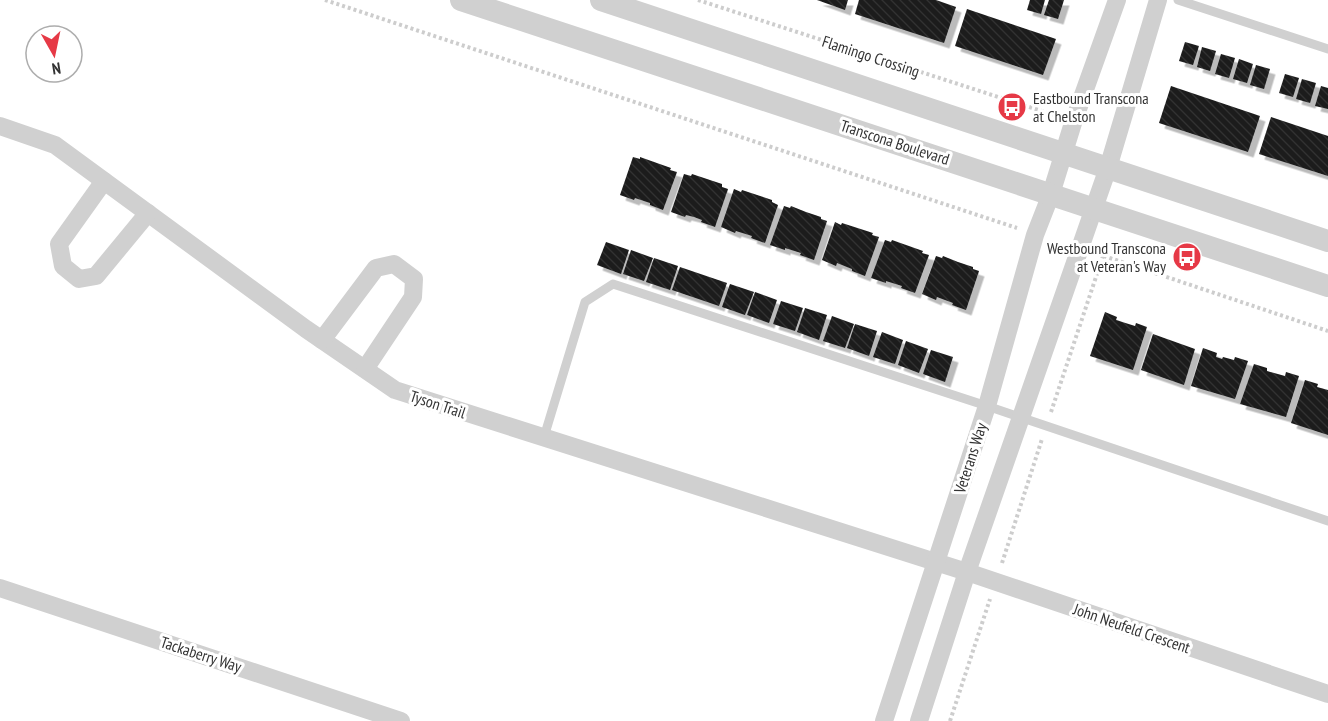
<svg xmlns="http://www.w3.org/2000/svg" width="1328" height="721" font-family="'PT Sans Narrow',sans-serif">
	<style>
		.building { fill: url(#building-back-hatch); filter: url(#shadow) }
		.lines { fill: none; stroke-linecap: round; stroke-linejoin: round }
		.path { stroke: #cdcdcd; stroke-width: 4; stroke-dasharray: 3 3; stroke-linecap: butt }
		.service { stroke: #d0d0d0; stroke-width: 9 }
		.minor { stroke: #d0d0d0; stroke-width: 18 }
		.tertiary { stroke: #d0d0d0; stroke-width: 22 }
		.labels { text-anchor: middle; dominant-baseline: central; stroke-width: 6; stroke-linejoin: round; paint-order: stroke }
		.street-label { font-size: 16px; fill: #333; stroke: #fff }
		.poi-label { font-size: 16px; fill: #333; stroke: #fff; text-anchor: start }
	</style>
	<defs>
		<pattern id="building-back-hatch" width="6" height="6" patternUnits="userSpaceOnUse" patternTransform="scale(1.5)"><rect width="6" height="6" fill="#1a1a1a"/><path d="M-1 5l2 2M0 0l6 6M5-1l2 2" fill="none" stroke="#333"/></pattern>
		<filter id="shadow"><feDropShadow dx="5.5" dy="5.5" stdDeviation="0" flood-color="#0004"/></filter>
	</defs>
	<rect width="100%" height="100%" fill="#fff"/>
	<!-- building -->
	<g class="building">
		<path d="M 817,0 L 848,0 L 845,10 Z"/>
		<path d="M 859,0 L 936,0 L 956,7 L 944,43 L 855,14 Z"/>
		<path d="M 1030,0 L 1045,0 L 1041,14 L 1027,10 Z"/>
		<path d="M 1049,0 L 1064,0 L 1058,19 L 1044,15 Z"/>
		<path d="M 967,9 L 1056,39 L 1043,75 L 955,46 Z"/>
		<path d="M 1185,42 L 1199,46 L 1193,65 L 1179,61 Z"/>
		<path d="M 1202,47 L 1216,51 L 1210,71 L 1197,67 Z"/>
		<path d="M 1221,54 L 1235,58 L 1229,78 L 1215,74 Z"/>
		<path d="M 1239,59 L 1253,64 L 1247,83 L 1233,79 Z"/>
		<path d="M 1256,65 L 1270,69 L 1264,89 L 1250,85 Z"/>
		<path d="M 1285,74 L 1299,78 L 1293,97 L 1279,93 Z"/>
		<path d="M 1302,79 L 1316,83 L 1310,103 L 1296,99 Z"/>
		<path d="M 1171,86 L 1260,116 L 1248,152 L 1159,123 Z"/>
		<path d="M 1321,86 L 1328,88 L 1328,109 L 1315,106 Z"/>
		<path d="M 1271,117 L 1328,136 L 1328,176 L 1259,154 Z"/>
		<path d="M 633,157 L 640,159 L 640,157 L 671,168 L 670,170 L 677,172 L 663,210 L 650,205 L 650,203 L 635,198 L 634,200 L 620,195 Z"/>
		<path d="M 684,174 L 691,176 L 692,174 L 722,184 L 722,187 L 728,189 L 715,227 L 701,222 L 702,220 L 694,217 L 686,215 L 685,217 L 671,212 Z"/>
		<path d="M 734,189 L 741,192 L 742,190 L 772,200 L 772,202 L 778,205 L 765,243 L 751,238 L 752,236 L 736,231 L 735,233 L 721,227 Z"/>
		<path d="M 784,206 L 790,208 L 791,206 L 806,212 L 821,217 L 821,219 L 827,221 L 814,260 L 800,255 L 801,253 L 785,248 L 785,250 L 770,245 Z"/>
		<path d="M 835,222 L 841,225 L 842,223 L 873,233 L 872,235 L 879,237 L 865,276 L 852,271 L 852,269 L 837,263 L 836,266 L 822,260 Z"/>
		<path d="M 885,240 L 891,242 L 892,240 L 923,251 L 922,253 L 929,255 L 915,293 L 901,288 L 902,286 L 886,281 L 886,283 L 871,278 Z"/>
		<path d="M 606,242 L 629,250 L 621,274 L 597,265 Z"/>
		<path d="M 631,250 L 653,258 L 644,281 L 623,274 Z"/>
		<path d="M 936,256 L 942,258 L 943,256 L 958,262 L 973,267 L 973,269 L 979,271 L 966,310 L 952,305 L 953,303 L 937,297 L 936,300 L 922,294 Z"/>
		<path d="M 654,258 L 678,266 L 670,290 L 646,282 Z"/>
		<path d="M 680,267 L 727,283 L 719,306 L 672,290 Z"/>
		<path d="M 730,284 L 754,292 L 745,315 L 722,307 Z"/>
		<path d="M 755,292 L 777,300 L 769,323 L 747,315 Z"/>
		<path d="M 781,301 L 803,308 L 795,331 L 773,324 Z"/>
		<path d="M 805,308 L 827,315 L 819,340 L 797,332 Z"/>
		<path d="M 1105,312 L 1117,317 L 1116,320 L 1135,326 L 1136,323 L 1147,327 L 1133,370 L 1090,356 Z"/>
		<path d="M 832,316 L 854,324 L 845,348 L 823,341 Z"/>
		<path d="M 855,324 L 877,331 L 869,356 L 847,348 Z"/>
		<path d="M 882,332 L 903,340 L 895,364 L 873,357 Z"/>
		<path d="M 1153,334 L 1195,349 L 1184,385 L 1141,370 Z"/>
		<path d="M 906,341 L 928,349 L 919,373 L 898,365 Z"/>
		<path d="M 1203,348 L 1217,353 L 1216,357 L 1222,359 L 1223,357 L 1234,360 L 1235,357 L 1248,361 L 1235,399 L 1191,386 Z"/>
		<path d="M 931,350 L 953,357 L 945,382 L 923,374 Z"/>
		<path d="M 1254,364 L 1267,368 L 1267,371 L 1285,376 L 1286,372 L 1299,376 L 1286,417 L 1240,404 Z"/>
		<path d="M 1305,380 L 1318,384 L 1317,387 L 1328,390 L 1328,435 L 1291,423 Z"/>
	</g>
	<g class="lines">
		<!-- path -->
		<g class="path">
			<path d="M 325,0 L 1017,228"/>
			<path d="M 698,0 L 1054,115"/>
			<path d="M 1098,254 L 1328,331"/>
			<path d="M 1051,412 L 1103,256"/>
			<path d="M 1002,563 L 1042,439"/>
			<path d="M 950,721 L 990,599"/>
		</g>
		<!-- service -->
		<g class="service">
			<path d="M 1178,0 L 1328,49"/>
			<path d="M 544,437 L 585,302 L 613,284 L 987,406 L 1328,521"/>
		</g>
		<!-- minor -->
		<g class="minor">
			<path d="M 0,126 L 55,145 L 306,329 L 395,390 L 967,572 L 1328,694"/>
			<path d="M 104,181 L 59,244 L 63,266 L 79,279 L 96,276 L 148,213"/>
			<path d="M 322,340 L 376,268 L 394,264 L 414,279 L 413,297 L 365,369"/>
			<path d="M 0,588 L 401,721"/>
			<path d="M 884,721 L 987,406 L 1035,235 L 1051,194 L 1073,123 L 1117,0"/>
			<path d="M 919,721 L 967,572 L 1108,168 L 1158,0"/>
		</g>
		<!-- tertiary -->
		<g class="tertiary">
			<path d="M 461,0 L 1328,286"/>
			<path d="M 601,0 L 1328,241"/>
		</g>
	</g>
	<!-- icons -->
	<defs>
		<g id="bus-disc" transform="scale(1.5)"><circle r="9.5" fill="#e63946" stroke="#fff"/><path d="M-5-6H5V4H4V6H2V4H-2V6H-4V4H-5ZM-3.5-4V0h7V-4ZM-3.5 1.2v1.5H-2V1.2ZM2 1.2v1.5H3.5V1.2Z" fill="#fff"/></g>
	</defs>
	<g fill-rule="evenodd">
		<use href="#bus-disc" x="1012" y="107"/>
		<use href="#bus-disc" x="1187" y="257"/>
	</g>
	<g class="labels">
		<!-- street labels -->
		<g class="street-label">
			<text transform="translate(871 56) rotate(18)">Flamingo Crossing</text>
			<text transform="translate(895 142) rotate(18)">Transcona Boulevard</text>
			<text transform="translate(438 404) rotate(18)">Tyson Trail</text>
			<text transform="translate(970 458) rotate(-72)">Veterans Way</text>
			<text transform="translate(1132 628) rotate(19)">John Neufeld Crescent</text>
			<text transform="translate(201 654) rotate(18)">Tackaberry Way</text>
		</g>
		<!-- poi labels -->
		<g class="poi-label">
			<text x="1033" y="98">Eastbound Transcona<tspan x="1033" dy="18">at Chelston</tspan></text>
			<text x="1166" y="248" text-anchor="end">Westbound Transcona<tspan x="1166" dy="18">at Veteran's Way</tspan></text>
		</g>
	</g>
	<!-- north arrow -->
	<g transform="translate(54 54) rotate(171)"><circle r="28" fill="#ffffff" stroke="#adadad" stroke-width="1.5"/>
	<path d="M0-4.5L10 22L0 15L-10 22Z" fill="#e63946"/>
	<text y="-9" font-size="16" font-weight="bold" text-anchor="middle" fill="#333333">N</text>
	</g>
</svg>
